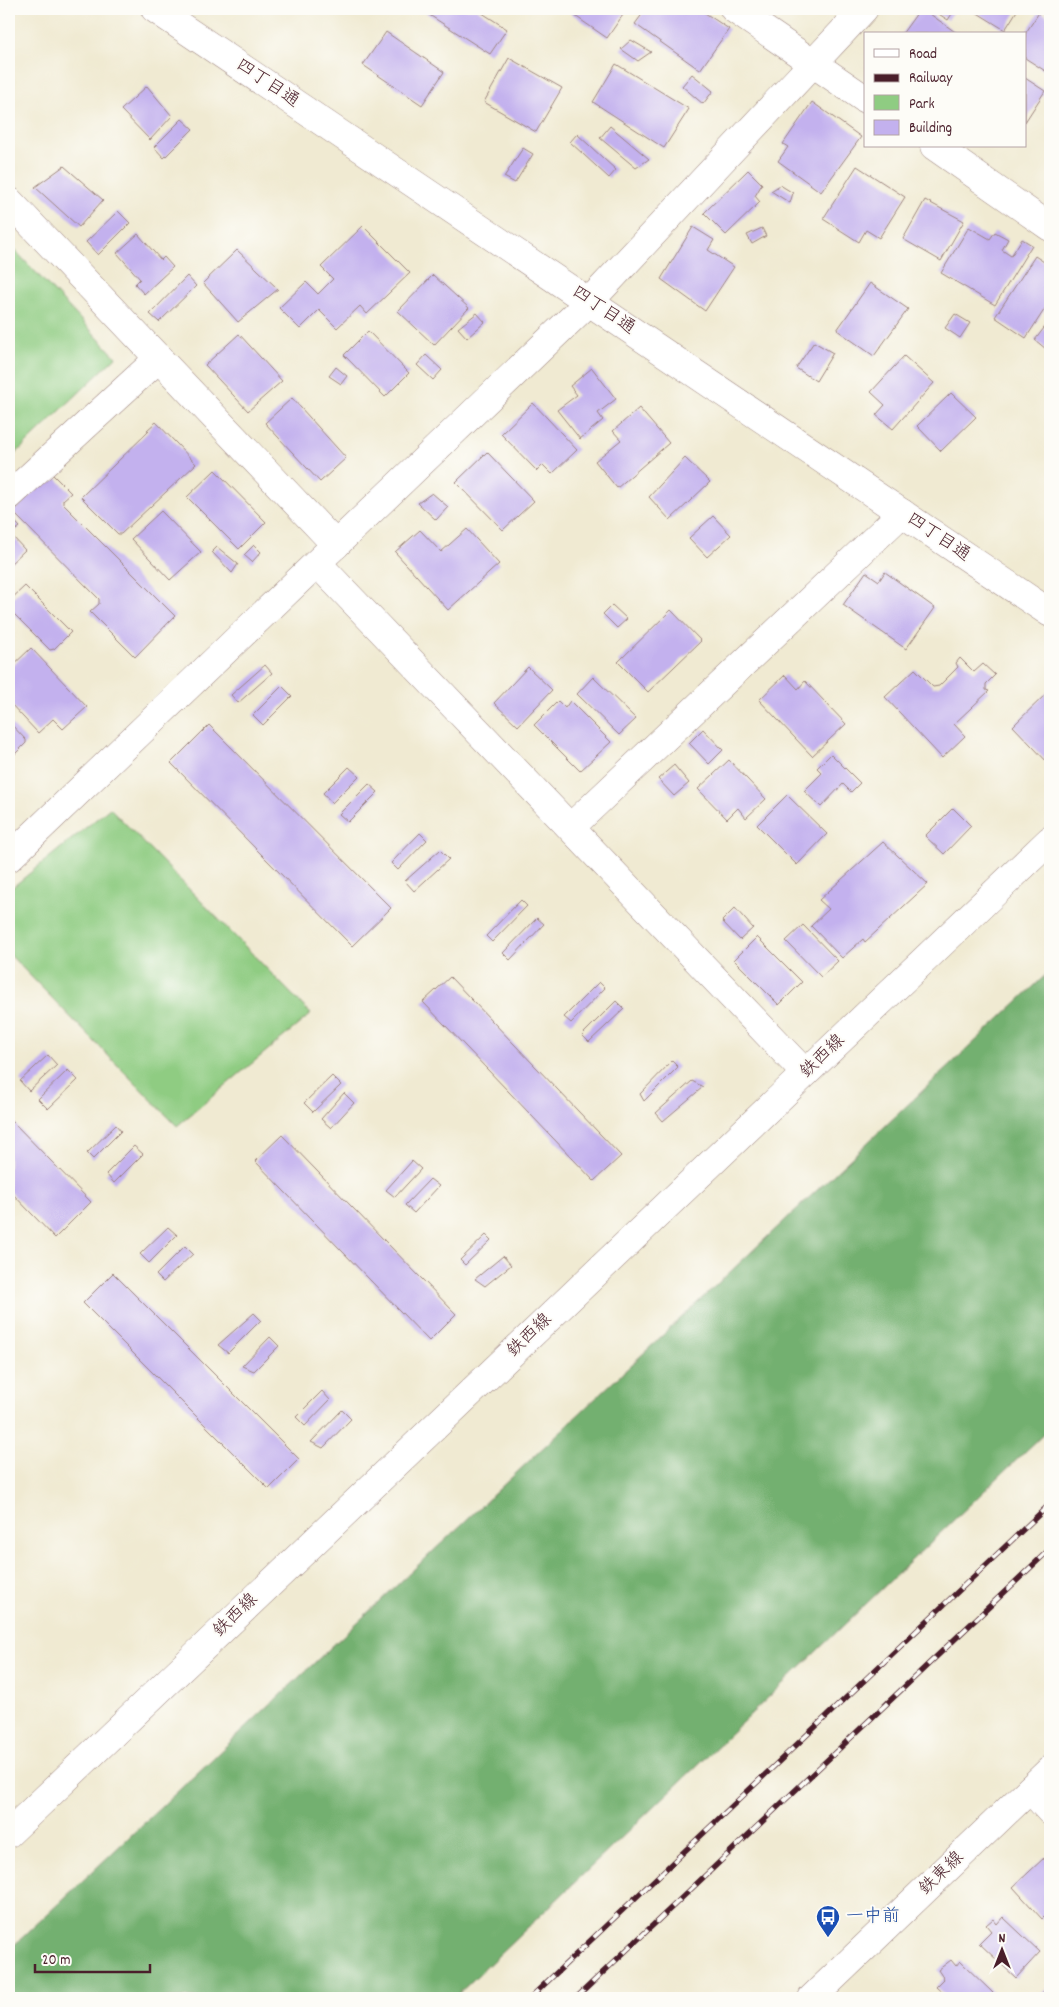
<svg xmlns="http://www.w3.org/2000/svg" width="1059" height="2007" font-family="Dekko,'Klee One',sans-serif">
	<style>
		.green { fill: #8fcc82; stroke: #6c7656 }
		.forest { fill: #73b070; stroke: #5e684e }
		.building { fill: #c3b1ee }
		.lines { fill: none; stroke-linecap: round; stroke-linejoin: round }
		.minor-casing { stroke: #9d847e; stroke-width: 29 }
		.tertiary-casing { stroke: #9d847e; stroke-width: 29 }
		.minor { stroke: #fff; stroke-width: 28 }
		.tertiary { stroke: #fff; stroke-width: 28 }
		.rail-casing { stroke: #4a1f2b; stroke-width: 5.5 }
		.rail { stroke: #fdfcf7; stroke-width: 4; stroke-dasharray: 11; stroke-linecap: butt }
		.labels { text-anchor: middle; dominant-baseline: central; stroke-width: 4; stroke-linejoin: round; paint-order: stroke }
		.street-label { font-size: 18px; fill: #4a1f2b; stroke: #fdfcf7 }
		.transit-label { font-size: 18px; fill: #164399; stroke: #fdfcf7; text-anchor: start }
	</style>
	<rect width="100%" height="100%" fill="#fdfcf7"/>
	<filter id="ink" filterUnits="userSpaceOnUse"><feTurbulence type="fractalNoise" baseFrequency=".02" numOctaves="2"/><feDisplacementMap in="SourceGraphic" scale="10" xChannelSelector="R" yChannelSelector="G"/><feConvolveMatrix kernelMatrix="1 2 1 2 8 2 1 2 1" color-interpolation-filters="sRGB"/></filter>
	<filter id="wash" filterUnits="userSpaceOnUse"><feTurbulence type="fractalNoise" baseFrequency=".0096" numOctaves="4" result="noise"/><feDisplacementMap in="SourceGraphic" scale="20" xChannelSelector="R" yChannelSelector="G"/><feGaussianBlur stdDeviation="1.12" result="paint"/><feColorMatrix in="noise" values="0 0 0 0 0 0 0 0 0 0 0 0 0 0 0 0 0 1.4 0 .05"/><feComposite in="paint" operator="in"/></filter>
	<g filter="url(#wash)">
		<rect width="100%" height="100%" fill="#f0ead2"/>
		<!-- green -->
		<g class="green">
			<path d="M 9,244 L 116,357 L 9,460 Z"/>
			<path d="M 110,808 L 311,1014 L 177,1126 L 9,954 L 9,890 Z"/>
		</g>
		<!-- forest -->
		<path class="forest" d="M 1050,971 L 1050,1428 L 454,1998 L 9,1998 L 9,1950 Z"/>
		<g id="blocks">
			<!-- building -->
			<g class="building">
				<path d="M 420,9 L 476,9 L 507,29 L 490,54 Z"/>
				<path d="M 565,9 L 627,9 L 607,38 Z"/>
				<path d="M 646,9 L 699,9 L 729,29 L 700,70 L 635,24 Z"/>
				<path d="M 920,9 L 923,9 L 958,34 L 902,34 Z"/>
				<path d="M 931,9 L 955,9 L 948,20 Z"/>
				<path d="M 971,9 L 1018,9 L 1005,30 Z"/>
				<path d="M 1040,11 L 1050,18 L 1050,74 L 1025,58 L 1025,34 Z"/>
				<path d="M 386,32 L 444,72 L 422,105 L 363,65 Z"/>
				<path d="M 631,40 L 651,52 L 638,61 L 621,49 Z"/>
				<path d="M 509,58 L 562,88 L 536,132 L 484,102 Z"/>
				<path d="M 616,64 L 689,109 L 664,148 L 593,102 Z"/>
				<path d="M 692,74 L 713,91 L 703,104 L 682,86 Z"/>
				<path d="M 1025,78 L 1045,91 L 1025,122 Z"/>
				<path d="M 147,86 L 172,116 L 150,140 L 121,110 Z"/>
				<path d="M 812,102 L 861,137 L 821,192 L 778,161 L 788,147 L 783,144 Z"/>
				<path d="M 182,119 L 193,129 L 164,158 L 154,147 Z"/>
				<path d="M 610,126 L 649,159 L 636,168 L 600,138 Z"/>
				<path d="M 577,134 L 616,170 L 609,178 L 570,142 Z"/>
				<path d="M 523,148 L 533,154 L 515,183 L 504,177 Z"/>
				<path d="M 64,166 L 103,200 L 79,227 L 35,187 Z"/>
				<path d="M 857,166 L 905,197 L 879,238 L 866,230 L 859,242 L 823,219 Z"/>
				<path d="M 748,170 L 762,184 L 755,196 L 760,202 L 726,235 L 704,213 Z"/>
				<path d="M 780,185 L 793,193 L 790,203 L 771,191 Z"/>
				<path d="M 925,200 L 964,221 L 941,261 L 903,239 Z"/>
				<path d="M 118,211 L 130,223 L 98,255 L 86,242 Z"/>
				<path d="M 363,226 L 410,273 L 367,314 L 360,306 L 337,328 L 319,310 L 300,329 L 279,308 L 306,282 L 318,294 L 333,279 L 321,267 Z"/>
				<path d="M 693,227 L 714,240 L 708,250 L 734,267 L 705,311 L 661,279 Z"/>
				<path d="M 969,227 L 990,239 L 995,232 L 1008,239 L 1002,250 L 1011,256 L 1022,239 L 1032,245 L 995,305 L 941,273 Z"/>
				<path d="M 762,228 L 766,236 L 752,244 L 747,235 Z"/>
				<path d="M 138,234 L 161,260 L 164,257 L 173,267 L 144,294 L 135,284 L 140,279 L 117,253 Z"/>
				<path d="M 237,250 L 278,289 L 238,322 L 203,283 Z"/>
				<path d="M 1035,256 L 1050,266 L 1050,301 L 1026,338 L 995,317 Z"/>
				<path d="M 433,275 L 469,308 L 434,345 L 398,311 Z"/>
				<path d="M 187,276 L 196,286 L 159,322 L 150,314 Z"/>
				<path d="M 870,283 L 908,309 L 874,356 L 837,330 Z"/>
				<path d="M 477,313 L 485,322 L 467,338 L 458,328 Z"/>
				<path d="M 955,314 L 970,323 L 960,338 L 945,328 Z"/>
				<path d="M 1050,320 L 1050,344 L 1046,349 L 1035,340 Z"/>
				<path d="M 368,331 L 409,373 L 385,397 L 344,355 Z"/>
				<path d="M 239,334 L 282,381 L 248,411 L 205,365 Z"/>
				<path d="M 814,342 L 833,353 L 816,381 L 796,368 Z"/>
				<path d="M 426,355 L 442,370 L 433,380 L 417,365 Z"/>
				<path d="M 904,356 L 934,383 L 893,429 L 876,415 L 885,405 L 871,392 Z"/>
				<path d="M 336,367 L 347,376 L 341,384 L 329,376 Z"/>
				<path d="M 592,368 L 616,399 L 598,413 L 603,420 L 580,439 L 557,410 L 577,395 L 570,386 Z"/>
				<path d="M 951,393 L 976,417 L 941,451 L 917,426 Z"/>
				<path d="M 292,398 L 346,458 L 320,482 L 265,423 Z"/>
				<path d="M 533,403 L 577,450 L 552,474 L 543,465 L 537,471 L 501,434 Z"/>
				<path d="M 639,408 L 669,443 L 617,488 L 595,461 L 621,440 L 613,431 Z"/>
				<path d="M 156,422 L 196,464 L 121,534 L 118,534 L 81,497 L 149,431 L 147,430 Z"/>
				<path d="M 487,452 L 534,501 L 503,530 L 456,482 Z"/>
				<path d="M 685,458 L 710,482 L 670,520 L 649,497 Z"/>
				<path d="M 215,470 L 266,522 L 239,549 L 187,497 Z"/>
				<path d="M 52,474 L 71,493 L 63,500 L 63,504 L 175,616 L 135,657 L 90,612 L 99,604 L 99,599 L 13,512 Z"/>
				<path d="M 432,493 L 448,507 L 436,520 L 418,503 Z"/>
				<path d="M 161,511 L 201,552 L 170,580 L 131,539 Z"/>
				<path d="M 9,515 L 20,527 L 13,532 L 13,537 L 25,550 L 9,565 Z"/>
				<path d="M 713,516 L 731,535 L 707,557 L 689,538 Z"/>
				<path d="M 467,529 L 499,564 L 448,610 L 395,552 L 420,530 L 441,552 Z"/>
				<path d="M 254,545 L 261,552 L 252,562 L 244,555 Z"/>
				<path d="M 217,547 L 238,564 L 232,573 L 212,552 Z"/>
				<path d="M 866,572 L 879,581 L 885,572 L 935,608 L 906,649 L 843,605 Z"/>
				<path d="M 25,586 L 71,632 L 54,649 L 50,650 L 9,609 L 9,601 Z"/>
				<path d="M 612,605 L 627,619 L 617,628 L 603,614 Z"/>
				<path d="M 671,610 L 701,641 L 648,692 L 618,662 Z"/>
				<path d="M 31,648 L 87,707 L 63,729 L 53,719 L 38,733 L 9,702 L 9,669 Z"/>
				<path d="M 960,658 L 974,672 L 983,664 L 995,675 L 986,684 L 986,690 L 989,691 L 954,724 L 965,736 L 942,758 L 885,697 L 915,669 L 933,687 L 939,686 L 958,667 L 956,663 Z"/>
				<path d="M 265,665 L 272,673 L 238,703 L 231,695 Z"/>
				<path d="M 528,667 L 552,690 L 518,726 L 494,703 Z"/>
				<path d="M 785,675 L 798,689 L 805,681 L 846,724 L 812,756 L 759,700 Z"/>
				<path d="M 593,677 L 636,719 L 619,735 L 577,694 Z"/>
				<path d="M 282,686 L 292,696 L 263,725 L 253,715 Z"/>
				<path d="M 1049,691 L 1050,692 L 1050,765 L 1013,726 Z"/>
				<path d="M 558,701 L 565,708 L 570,701 L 611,742 L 580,771 L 534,725 Z"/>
				<path d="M 9,722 L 26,740 L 26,743 L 9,760 Z"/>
				<path d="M 209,725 L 391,908 L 352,946 L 171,763 Z"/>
				<path d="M 703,729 L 723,750 L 709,764 L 689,743 Z"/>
				<path d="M 831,754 L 860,783 L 851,792 L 843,784 L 821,807 L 804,791 L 822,773 L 817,768 Z"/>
				<path d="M 729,760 L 766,799 L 746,818 L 738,808 L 727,819 L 698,789 Z"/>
				<path d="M 674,765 L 689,783 L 674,796 L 658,779 Z"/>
				<path d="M 349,767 L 359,776 L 332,803 L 323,793 Z"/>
				<path d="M 369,784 L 378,792 L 348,822 L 339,814 Z"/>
				<path d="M 787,795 L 827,834 L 797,865 L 757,825 Z"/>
				<path d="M 953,808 L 971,826 L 944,854 L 925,836 Z"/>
				<path d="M 420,833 L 427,840 L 398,870 L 391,863 Z"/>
				<path d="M 883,842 L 928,884 L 865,942 L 863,939 L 842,958 L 811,926 L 829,909 L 819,900 Z"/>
				<path d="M 440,850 L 449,859 L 414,891 L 405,881 Z"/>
				<path d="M 521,900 L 527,906 L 492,942 L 486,936 Z"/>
				<path d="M 735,908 L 753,928 L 740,940 L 722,921 Z"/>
				<path d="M 537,918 L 544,924 L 510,960 L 503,953 Z"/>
				<path d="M 803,925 L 838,961 L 821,977 L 786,941 Z"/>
				<path d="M 757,937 L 802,982 L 779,1005 L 734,960 Z"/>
				<path d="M 450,977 L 621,1156 L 594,1181 L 423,1002 Z"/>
				<path d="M 599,982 L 605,988 L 571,1023 L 564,1017 Z"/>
				<path d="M 616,1001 L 624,1009 L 589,1042 L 582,1035 Z"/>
				<path d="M 48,1055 L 57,1065 L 29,1091 L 20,1081 Z"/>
				<path d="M 672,1061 L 678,1067 L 644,1101 L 640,1094 Z"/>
				<path d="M 68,1070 L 78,1080 L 48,1109 L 38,1099 Z"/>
				<path d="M 332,1076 L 341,1085 L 313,1112 L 304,1103 Z"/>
				<path d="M 692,1081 L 703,1087 L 663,1121 L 656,1113 Z"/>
				<path d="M 344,1093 L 354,1103 L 331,1128 L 321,1119 Z"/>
				<path d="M 9,1118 L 91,1202 L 55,1238 L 9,1190 Z"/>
				<path d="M 116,1125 L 121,1131 L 93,1159 L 87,1153 Z"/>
				<path d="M 282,1135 L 456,1314 L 429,1341 L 255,1161 Z"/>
				<path d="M 134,1146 L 143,1154 L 114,1183 L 106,1174 Z"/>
				<path d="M 412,1161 L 421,1169 L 395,1197 L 386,1190 Z"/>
				<path d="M 430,1179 L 439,1186 L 414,1213 L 405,1205 Z"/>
				<path d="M 168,1227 L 177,1235 L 149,1263 L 140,1254 Z"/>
				<path d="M 486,1235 L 491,1240 L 465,1265 L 460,1260 Z"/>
				<path d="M 185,1246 L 193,1254 L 163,1282 L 156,1275 Z"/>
				<path d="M 503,1256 L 511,1265 L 485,1286 L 475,1279 Z"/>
				<path d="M 113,1273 L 299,1459 L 269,1489 L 83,1303 Z"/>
				<path d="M 254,1313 L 261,1320 L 228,1353 L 218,1345 Z"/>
				<path d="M 270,1337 L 279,1346 L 254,1371 L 242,1366 Z"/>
				<path d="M 322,1391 L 330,1400 L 305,1426 L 296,1417 Z"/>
				<path d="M 342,1410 L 351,1419 L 323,1448 L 311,1442 Z"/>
				<path d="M 1045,1857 L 1050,1863 L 1050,1911 L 1042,1919 L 1013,1887 Z"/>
				<path d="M 1003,1917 L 1040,1952 L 1016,1978 L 979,1943 L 991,1931 L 986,1925 L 993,1919 L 997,1924 Z"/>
				<path d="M 951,1960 L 956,1966 L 960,1961 L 993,1993 L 988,1998 L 948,1998 L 936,1987 L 944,1979 L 938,1970 Z"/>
				<path d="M 1050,1986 L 1050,1998 L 1038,1998 L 1038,1997 Z"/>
			</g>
		</g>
	</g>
	<g filter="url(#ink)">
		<use href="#blocks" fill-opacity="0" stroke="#9d847e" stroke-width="1"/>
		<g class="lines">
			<!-- minor casing -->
			<g class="minor-casing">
				<g id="minor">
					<path d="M 734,9 L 865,99"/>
					<path d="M 934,146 L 1050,227"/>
					<path d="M 9,201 L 336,545"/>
					<path d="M 9,496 L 159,358"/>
					<path d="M 317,563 L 805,1073"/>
					<path d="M 571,827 L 902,513"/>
					<path d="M 9,858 L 589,302 L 864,9"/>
					<path d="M 1030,1789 L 1050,1811"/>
				</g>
			</g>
			<!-- tertiary casing -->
			<g class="tertiary-casing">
				<g id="tertiary">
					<path d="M 155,9 L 1050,613"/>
					<path d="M 9,1833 L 1050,840"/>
					<path d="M 812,1998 L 1050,1770"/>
				</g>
			</g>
			<!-- minor -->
			<use href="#minor" class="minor"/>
			<!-- tertiary -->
			<use href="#tertiary" class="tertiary"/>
			<!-- rail casing -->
			<g class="rail-casing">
				<g id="rail">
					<path d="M 530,1998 L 1050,1504"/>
					<path d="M 576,1998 L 1050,1549"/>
				</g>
			</g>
			<!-- rail -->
			<use href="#rail" class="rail"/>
		</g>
	</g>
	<!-- icons -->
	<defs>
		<g id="bus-pin" transform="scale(1.25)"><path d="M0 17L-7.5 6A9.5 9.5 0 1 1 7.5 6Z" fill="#1a4fb4" stroke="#fdfcf7"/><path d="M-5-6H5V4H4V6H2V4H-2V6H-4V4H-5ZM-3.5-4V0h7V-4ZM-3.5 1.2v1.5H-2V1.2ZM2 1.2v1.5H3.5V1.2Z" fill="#fff"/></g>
	</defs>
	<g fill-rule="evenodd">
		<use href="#bus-pin" x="828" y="1917"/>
	</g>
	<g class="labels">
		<!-- street labels -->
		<g class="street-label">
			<text transform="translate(267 84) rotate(34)">四丁目通</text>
			<text transform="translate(603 311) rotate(34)">四丁目通</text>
			<text transform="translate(938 538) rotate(34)">四丁目通</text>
			<text transform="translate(823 1057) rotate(-44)">鉄西線</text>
			<text transform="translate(530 1336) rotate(-44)">鉄西線</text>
			<text transform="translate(236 1616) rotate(-44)">鉄西線</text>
			<text transform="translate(942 1874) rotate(-44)">鉄東線</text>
		</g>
		<!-- transit labels -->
		<g class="transit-label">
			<text x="846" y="1917">一中前</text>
		</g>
	</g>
	<!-- margin -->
	<rect width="1059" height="2007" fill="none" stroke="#fdfcf7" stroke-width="30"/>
	<!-- legend -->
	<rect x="864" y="32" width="162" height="115" fill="#fdfcf7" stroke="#b5a4a5"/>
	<rect x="874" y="49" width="25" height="8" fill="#ffffff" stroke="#b5a4a5"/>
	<text x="909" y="58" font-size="15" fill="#4a1f2b">Road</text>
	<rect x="874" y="74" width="25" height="8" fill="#4a1f2b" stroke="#b5a4a5"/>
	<text x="909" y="82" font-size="15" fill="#4a1f2b">Railway</text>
	<rect x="874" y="95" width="25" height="15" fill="#8fcc82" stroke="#b5a4a5"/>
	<text x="909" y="108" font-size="15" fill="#4a1f2b">Park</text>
	<rect x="874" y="120" width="25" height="15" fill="#c3b1ee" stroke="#b5a4a5"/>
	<text x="909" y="132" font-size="15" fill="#4a1f2b">Building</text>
	<!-- north arrow -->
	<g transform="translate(1002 1950)" stroke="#fdfcf7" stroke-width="4" paint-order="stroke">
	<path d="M0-4L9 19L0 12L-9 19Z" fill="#4a1f2b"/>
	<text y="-8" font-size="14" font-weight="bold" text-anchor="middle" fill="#4a1f2b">N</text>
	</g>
	<!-- scale -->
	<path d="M35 1964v8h115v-8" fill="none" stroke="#4a1f2b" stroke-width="2.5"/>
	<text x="42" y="1964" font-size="15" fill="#4a1f2b" stroke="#fdfcf7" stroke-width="4" paint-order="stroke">20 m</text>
</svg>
